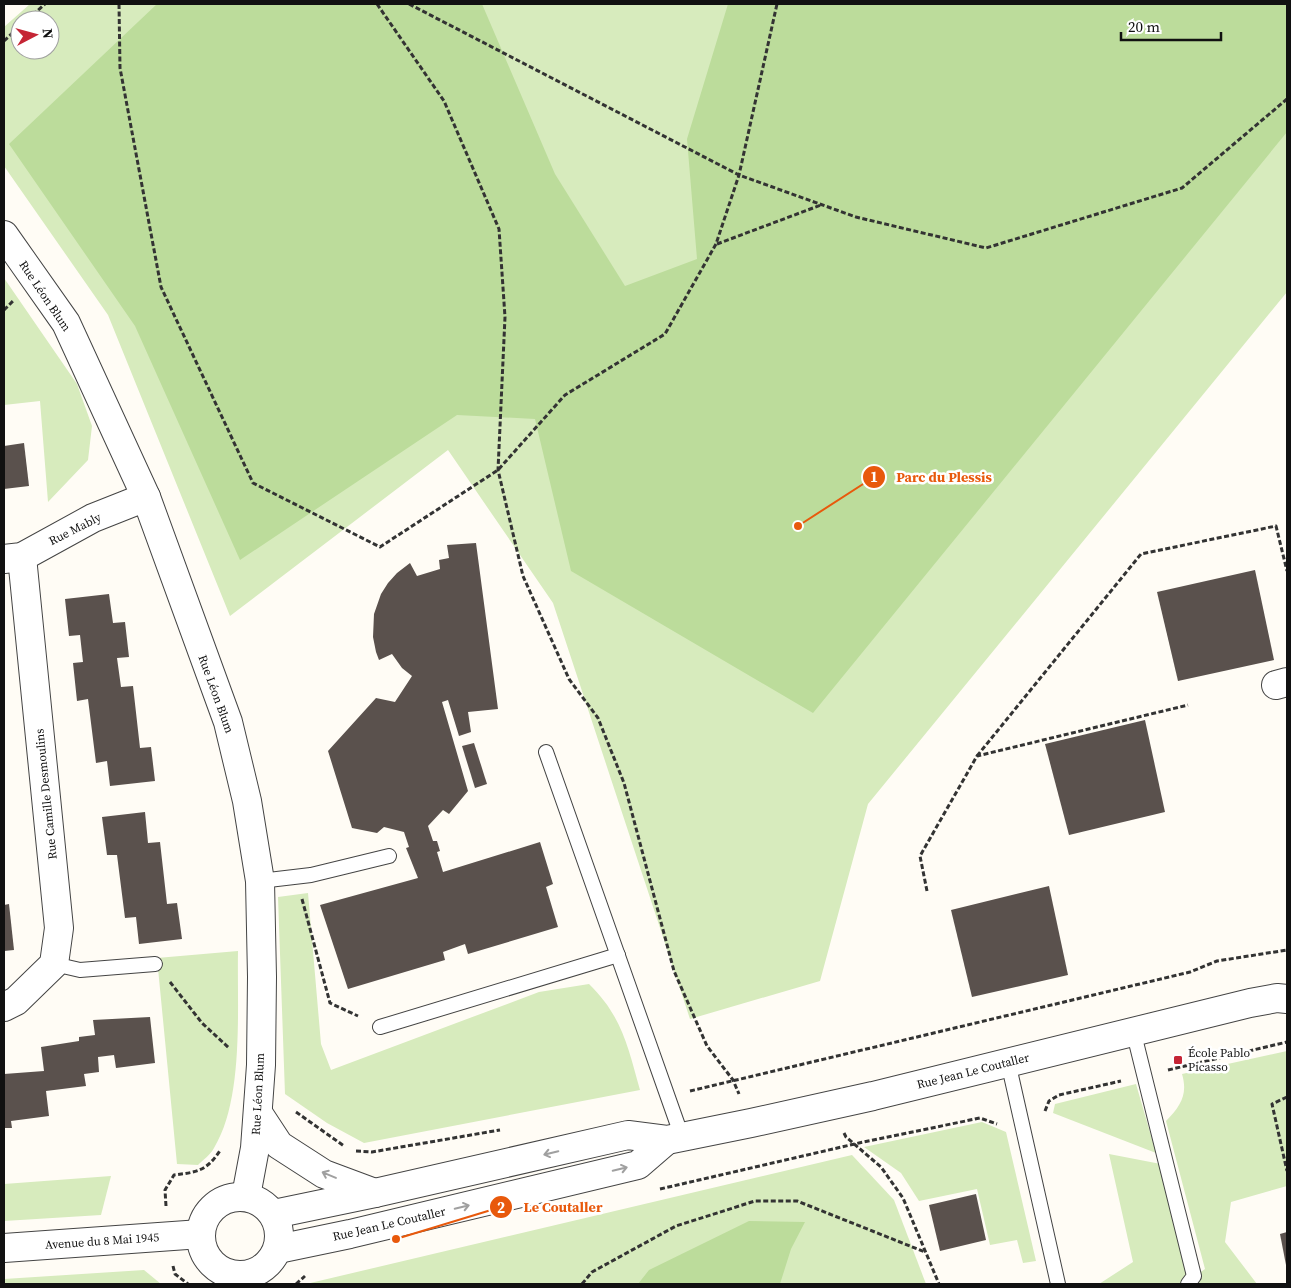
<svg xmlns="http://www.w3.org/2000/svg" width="1291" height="1288" font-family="'Source Serif 4',serif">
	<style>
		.green { fill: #d7ebbd; fill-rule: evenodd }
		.forest { fill: #bcdc9b }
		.building { fill: #5a514d }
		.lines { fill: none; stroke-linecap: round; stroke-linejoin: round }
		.service-casing { stroke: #444; stroke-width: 16 }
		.minor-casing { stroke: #444; stroke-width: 30 }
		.tertiary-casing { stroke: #444; stroke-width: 30 }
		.path { stroke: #333; stroke-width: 3; stroke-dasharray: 5 2.5; stroke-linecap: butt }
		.service { stroke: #fff; stroke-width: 14 }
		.minor { stroke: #fff; stroke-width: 28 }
		.tertiary { stroke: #fff; stroke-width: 28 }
		.oneway { stroke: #a0a0a0 }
		.poi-dot { fill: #c52535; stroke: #fff; stroke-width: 2 }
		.labels { text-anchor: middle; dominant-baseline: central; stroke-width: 5; stroke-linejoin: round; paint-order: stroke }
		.street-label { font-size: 12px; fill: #111; stroke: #fff }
		.poi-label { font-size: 12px; fill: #111; stroke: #fff; text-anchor: start }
		.leader { fill: none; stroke: #e8590c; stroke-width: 2 }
		.callout-dot { fill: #e8590c; stroke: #fff; stroke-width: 2 }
		.mark-label { font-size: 15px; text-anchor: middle; font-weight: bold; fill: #fff }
		.callout-label { font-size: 14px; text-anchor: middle; font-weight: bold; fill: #e8590c; stroke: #fff; stroke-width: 5; stroke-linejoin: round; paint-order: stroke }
	</style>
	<rect width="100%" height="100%" fill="#fffcf5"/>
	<!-- green -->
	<g class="green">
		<path d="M 30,4 L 1287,4 L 1287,292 L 868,804 L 820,981 L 690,1019 L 553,603 L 448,450 L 230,616 L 108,315 L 4,166 L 4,27 ZM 20,20 L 50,20 L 50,50 L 20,50 Z"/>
		<path d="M 4,278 L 77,384 L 92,426 L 88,460 L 48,502 L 40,401 L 4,405 Z"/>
		<path d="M 308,893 L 321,1044 L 331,1070 L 539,992 L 589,984 C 622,1016 628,1047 640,1090 L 364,1143 L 327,1123 L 285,1094 L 278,897 Z"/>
		<path d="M 238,951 C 237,1009 244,1099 214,1148 C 211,1154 203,1160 198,1165 L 177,1164 L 157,958 Z"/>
		<path d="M 1287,1051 L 1287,1186 L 1231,1202 L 1225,1242 L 1257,1284 L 1099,1284 L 1133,1262 L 1109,1154 L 1166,1165 L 1195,1276 L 1205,1269 L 1166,1121 C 1181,1106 1188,1094 1182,1074 Z"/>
		<path d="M 1136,1084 L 1156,1153 L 1053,1113 L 1055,1104 Z"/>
		<path d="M 982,1122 L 1006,1132 L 1036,1261 L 1023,1263 L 1017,1240 L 990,1245 L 977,1189 L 919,1201 L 901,1173 L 864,1147 Z"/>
		<path d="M 852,1155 L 894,1200 L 926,1284 L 306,1284 Z"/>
		<path d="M 111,1176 L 101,1215 L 4,1221 L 4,1184 Z"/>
		<path d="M 144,1270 L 161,1284 L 4,1284 L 4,1279 Z"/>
	</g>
	<!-- forest -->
	<g class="forest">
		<path d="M 157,4 L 482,4 L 555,174 L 625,286 L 697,259 L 687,139 L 728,4 L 1287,4 L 1287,132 L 813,713 L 571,571 L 535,419 L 457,415 L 240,560 L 135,326 L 9,144 Z"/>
		<path d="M 749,1221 L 805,1222 L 791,1249 L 780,1284 L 638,1284 L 649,1270 Z"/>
	</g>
	<!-- building -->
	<g class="building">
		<path d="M 24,443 L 29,486 L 4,489 L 4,446 Z"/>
		<path d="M 476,543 L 498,709 L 468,712 L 471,732 L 459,736 L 448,700 L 442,702 L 468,791 L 449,814 L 443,810 L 428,826 L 433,841 L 437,841 L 440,851 L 437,852 L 443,872 L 540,842 L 553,884 L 546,887 L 558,927 L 468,954 L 465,944 L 443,952 L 445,960 L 348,989 L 320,905 L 418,878 L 406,848 L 409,847 L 404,832 L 384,827 L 377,833 L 352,828 L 328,751 L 376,698 L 395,702 L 412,676 L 402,668 L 392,654 L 379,660 L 376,652 L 373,637 L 374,614 L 381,594 L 388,583 L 397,573 L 410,563 L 417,576 L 440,569 L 439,560 L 449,558 L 447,545 Z"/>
		<path d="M 1255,570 L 1274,660 L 1178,681 L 1157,592 Z"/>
		<path d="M 109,594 L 113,623 L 125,622 L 129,657 L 117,658 L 121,687 L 133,686 L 140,748 L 151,747 L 155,781 L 110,786 L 107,761 L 96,763 L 88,699 L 77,701 L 73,663 L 83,662 L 80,635 L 69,636 L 65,599 Z"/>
		<path d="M 1145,720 L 1165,812 L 1069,835 L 1045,744 Z"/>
		<path d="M 474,743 L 487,784 L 475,788 L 462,746 Z"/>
		<path d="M 145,812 L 148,843 L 160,842 L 167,904 L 177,903 L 182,939 L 139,944 L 136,917 L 125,918 L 117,855 L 107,855 L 102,817 Z"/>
		<path d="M 1049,886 L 1068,975 L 972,997 L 951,910 Z"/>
		<path d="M 9,904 L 14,950 L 4,951 L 4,905 Z"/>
		<path d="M 150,1017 L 155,1063 L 116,1068 L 114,1055 L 98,1057 L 99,1072 L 84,1074 L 86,1086 L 46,1091 L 49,1116 L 11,1121 L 12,1128 L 4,1128 L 4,1074 L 44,1071 L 41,1047 L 79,1041 L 79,1037 L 95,1035 L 93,1020 Z"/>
		<path d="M 976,1194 L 986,1240 L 940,1251 L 929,1205 Z"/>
		<path d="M 1287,1232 L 1287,1265 L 1286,1265 L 1280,1234 Z"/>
	</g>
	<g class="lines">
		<!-- service casing -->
		<g class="service-casing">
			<g id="service">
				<path d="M 546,752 L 682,1137"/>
				<path d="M 260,881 L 311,875 L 389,856"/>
				<path d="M 54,964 L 80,970 L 155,964"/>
				<path d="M 380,1027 L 618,955"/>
				<path d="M 1133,1030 L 1194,1276 L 1188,1284"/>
				<path d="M 1008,1062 L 1058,1284"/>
			</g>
		</g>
		<!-- minor casing -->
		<g class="minor-casing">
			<g id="minor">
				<path d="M 4,559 L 22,557 L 93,518 L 146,497"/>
				<path d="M 1276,685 L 1287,682"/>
				<path d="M 4,1007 L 16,1001 L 54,964 L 59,928 L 22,557"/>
				<path d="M 258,1113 L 279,1145 L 324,1174 L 375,1193"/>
				<path d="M 274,1214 L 375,1193 L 628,1135 L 667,1140 L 751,1123 L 873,1096 L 1250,1003 L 1277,998 L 1287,999"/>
				<path d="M 278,1249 L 350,1234 L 638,1165 L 667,1140"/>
			</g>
		</g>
		<!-- tertiary casing -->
		<g class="tertiary-casing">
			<g id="tertiary">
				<path d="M 4,235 L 66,323 L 146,497 L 228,722 L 247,801 L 260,881 L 262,977 L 261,1065 L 255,1148 L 246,1196"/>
				<circle cx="240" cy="1236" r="39"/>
				<path d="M 4,1248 L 201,1234"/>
			</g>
		</g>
		<!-- path -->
		<g class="path">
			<path d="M 119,4 L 120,68 L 161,287 L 253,483 L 380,547 L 498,470 L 565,395 L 665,334 L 716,244 L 739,175 L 777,4"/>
			<path d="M 377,4 L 444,101 L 499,229 L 505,317 L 498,470 L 523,576 L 569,679 L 598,718 L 624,783 L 674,971 L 707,1046 L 733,1080 L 739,1094"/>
			<path d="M 409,4 L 739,175 L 856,217 L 986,248 L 1182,188 L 1287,99"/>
			<path d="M 27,20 L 45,4"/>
			<path d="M 4,41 L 20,26"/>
			<path d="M 717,244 L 821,205"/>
			<path d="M 4,310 L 13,301"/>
			<path d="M 977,756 L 1141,554 L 1276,526 L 1287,571"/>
			<path d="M 927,891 L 920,856 L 977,756 L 1188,705"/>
			<path d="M 302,899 L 330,1003 L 358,1016"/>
			<path d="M 170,982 L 202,1023 L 229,1048"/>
			<path d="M 1168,1070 L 1287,1042"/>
			<path d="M 690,1091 L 1190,972 L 1217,961 L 1287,950"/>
			<path d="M 1287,1097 L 1272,1104 L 1287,1171"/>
			<path d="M 1045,1111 L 1049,1101 L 1059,1095 L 1121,1081"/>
			<path d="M 296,1112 L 344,1146"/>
			<path d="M 844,1133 L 846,1137 L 881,1167 L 903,1198 L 939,1284"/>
			<path d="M 356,1151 L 372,1152 L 500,1130"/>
			<path d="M 660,1189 L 859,1143 L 980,1118 L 997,1124"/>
			<path d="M 166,1206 L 165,1190 L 174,1175 C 198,1172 207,1171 221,1149"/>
			<path d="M 173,1266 L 175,1274 L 188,1284"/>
			<path d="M 296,1284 L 305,1276"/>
			<path d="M 582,1284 L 592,1272 L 676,1226 L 755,1201 L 797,1201 L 925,1252"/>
		</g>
		<!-- service -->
		<use href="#service" class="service"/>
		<!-- minor -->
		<use href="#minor" class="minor"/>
		<!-- tertiary -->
		<use href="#tertiary" class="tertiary"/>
	</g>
	<!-- one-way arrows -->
	<defs><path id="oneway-shaft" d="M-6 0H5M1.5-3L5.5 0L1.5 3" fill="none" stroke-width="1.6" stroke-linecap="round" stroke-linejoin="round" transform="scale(1.25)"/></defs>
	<g class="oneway">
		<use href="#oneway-shaft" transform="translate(551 1153) rotate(167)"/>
		<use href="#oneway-shaft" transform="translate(620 1169) rotate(-13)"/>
		<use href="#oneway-shaft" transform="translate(329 1175) rotate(-157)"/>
		<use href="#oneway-shaft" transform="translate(462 1207) rotate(-13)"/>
	</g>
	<!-- markers -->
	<rect class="poi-dot" x="1173" y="1055" width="10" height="10" rx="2.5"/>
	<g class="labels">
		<!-- street labels -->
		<g class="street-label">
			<text transform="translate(45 296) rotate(56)">Rue Léon Blum</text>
			<text transform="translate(75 529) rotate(-27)">Rue Mably</text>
			<text transform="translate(216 694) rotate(70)">Rue Léon Blum</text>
			<text transform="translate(46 794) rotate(-96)">Rue Camille Desmoulins</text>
			<text transform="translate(973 1071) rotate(-14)">Rue Jean Le Coutaller</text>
			<text transform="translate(258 1094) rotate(-87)">Rue Léon Blum</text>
			<text transform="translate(389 1224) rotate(-13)">Rue Jean Le Coutaller</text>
			<text transform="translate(102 1241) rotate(-4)">Avenue du 8 Mai 1945</text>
		</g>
		<!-- poi labels -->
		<g class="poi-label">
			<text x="1188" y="1053">École Pablo<tspan x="1188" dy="14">Picasso</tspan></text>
		</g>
	</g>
	<!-- callouts -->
	<path class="leader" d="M798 526L874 477M396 1239L501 1207"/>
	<g class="callout-dot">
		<circle cx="798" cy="526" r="5"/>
		<circle cx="396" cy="1239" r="5"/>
		<circle cx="874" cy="477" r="12"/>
		<circle cx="501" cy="1207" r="12"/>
	</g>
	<g class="mark-label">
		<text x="874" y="482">1</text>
		<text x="501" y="1213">2</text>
	</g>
	<g class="callout-label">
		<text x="944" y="482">Parc du Plessis</text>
		<text x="563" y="1212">Le Coutaller</text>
	</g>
	<!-- border -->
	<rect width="1291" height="1288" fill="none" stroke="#111111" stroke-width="10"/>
	<!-- north arrow -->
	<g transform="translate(35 35) rotate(84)"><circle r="24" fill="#ffffff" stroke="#a0a0a0"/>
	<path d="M0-4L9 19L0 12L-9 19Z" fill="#c52535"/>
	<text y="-8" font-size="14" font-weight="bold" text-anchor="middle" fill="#111111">N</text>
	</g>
	<!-- scale -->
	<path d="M1121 32v8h100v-8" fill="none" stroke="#111111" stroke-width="2.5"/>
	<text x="1128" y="32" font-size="15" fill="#111111" stroke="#ffffff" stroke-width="4" paint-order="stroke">20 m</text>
</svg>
